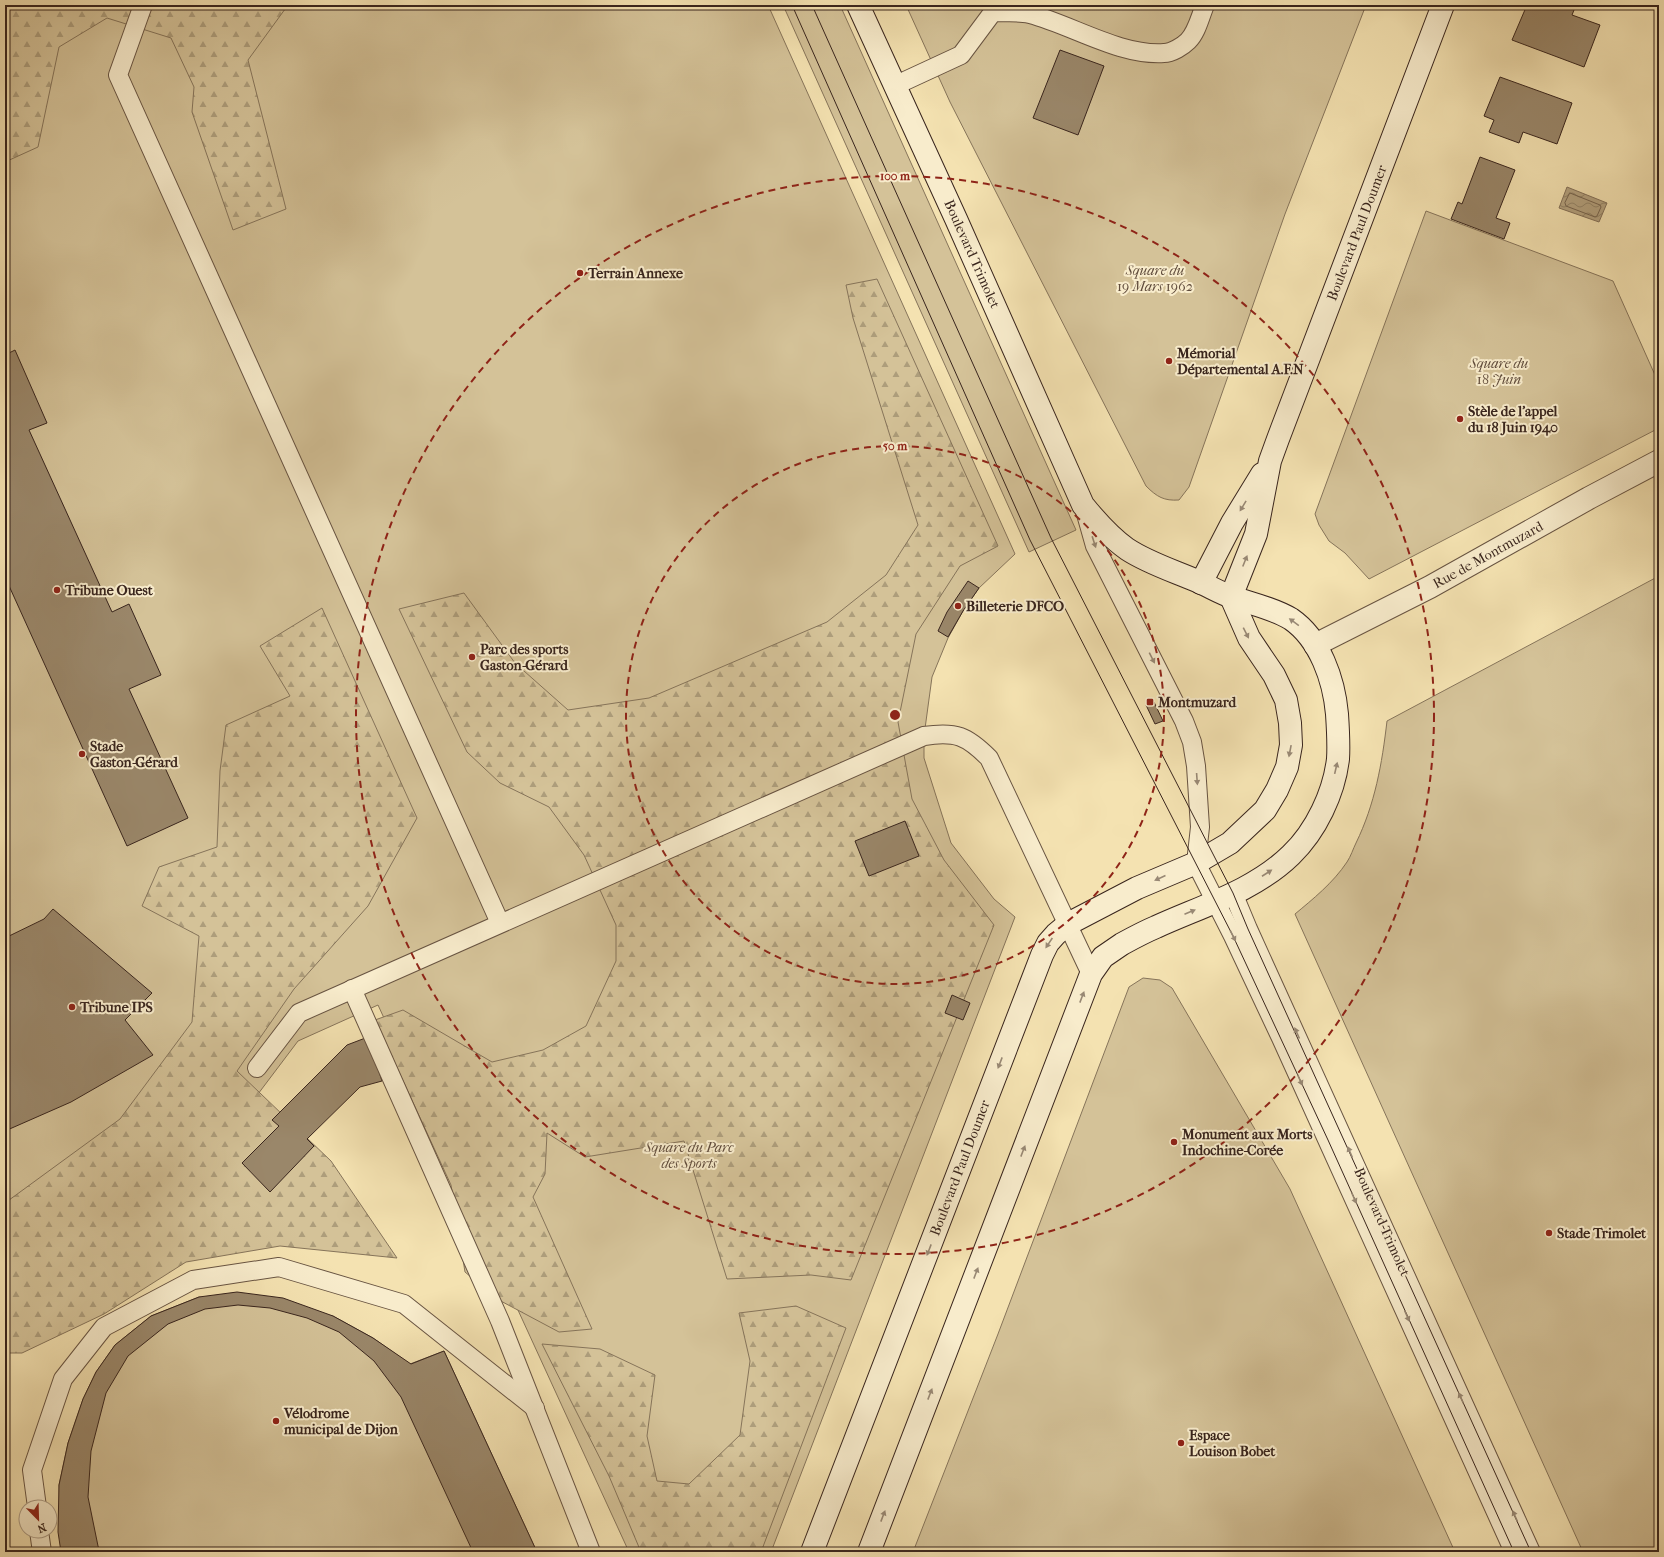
<svg xmlns="http://www.w3.org/2000/svg" width="1664" height="1557" font-family="'IM FELL French Canon',serif">
	<style>
		.green { fill: #d4c298; stroke: #86745a }
		.forest { fill: url(#forest-firs); stroke: #86745a }
		.water { fill: url(#water-waves); stroke: #837058 }
		.lines { fill: none; stroke-linecap: round; stroke-linejoin: round }
		.shore { stroke: #76644e; stroke-width: 1 }
		.building { fill: #9a876a; stroke: #39251d }
		.lane-casing { stroke: #685442; stroke-width: 20 }
		.street-casing { stroke: #685442; stroke-width: 24 }
		.secondary-casing { stroke: #39251d; stroke-width: 24 }
		.lane { stroke: #f8eccc; stroke-width: 18 }
		.street { stroke: #f8eccc; stroke-width: 22 }
		.secondary { stroke: #f8eccc; stroke-width: 22 }
		.tram { stroke: #39251d; stroke-width: 1 }
		.oneway { fill: #988874 }
		.ring { fill: none; stroke: #8f2418; stroke-width: 2; stroke-dasharray: 7 5 }
		.poi-dot { fill: #8f2418; stroke: #f8eccc; stroke-width: 1.5 }
		.labels { text-anchor: middle; dominant-baseline: central; stroke-width: 4; stroke-linejoin: round; paint-order: stroke }
		.street-label { font-size: 14px; fill: #39251d; stroke: #f8eccc }
		.park-label { font-size: 14px; font-style: italic; fill: #604c3c; stroke: #f8eccc }
		.poi-label { font-size: 14px; font-weight: bold; fill: #39251d; stroke: #f8eccc; text-anchor: start }
		.centre { fill: #8f2418; stroke: #f8eccc; stroke-width: 2 }
		.ring-label { font-size: 12px; text-anchor: middle; font-weight: bold; fill: #8f2418; stroke: #f8eccc; stroke-width: 4; stroke-linejoin: round; paint-order: stroke }
	</style>
	<defs>
		<pattern id="forest-firs" width="22" height="20" patternUnits="userSpaceOnUse"><rect width="22" height="20" fill="#d4c298"/><path d="M5 1l3.5 6h-7zM16 11l3.5 6h-7z" fill="#ad9d7b"/></pattern>
		<pattern id="water-waves" width="16" height="10" patternUnits="userSpaceOnUse"><rect width="16" height="10" fill="#b4a27f"/><path d="M0 5q4-4 8 0t8 0" fill="none" stroke="#938467"/></pattern>
	</defs>
	<rect width="100%" height="100%" fill="#f4e2b1"/>
	<filter id="stains"><feTurbulence type="fractalNoise" baseFrequency=".005" numOctaves="4"/><feColorMatrix values="0 0 0 0 .2 0 0 0 0 .09 0 0 0 0 .02 0 0 0 .5 -.17"/></filter>
	<radialGradient id="worn" r=".72"><stop offset=".6" stop-color="#630" stop-opacity="0"/><stop offset="1" stop-color="#630" stop-opacity=".3"/></radialGradient>
	<!-- green -->
	<g class="green">
		<path d="M 5,5 L 768,5 L 1015,554 L 979,588 L 963,611 L 948,638 L 932,677 L 924,736 L 924,758 L 951,843 L 994,899 L 1015,917 L 771,1552 L 629,1552 L 378,1005 L 298,1041 L 258,1094 L 5,1320 Z"/>
		<path d="M 783,5 L 840,5 L 1076,530 L 1029,552 Z"/>
		<path d="M 906,5 L 1366,5 L 1285,214 L 1189,487 L 1179,500 C 1164,501 1157,497 1146,486 L 950,102 Z"/>
		<path d="M 1426,211 L 1613,281 L 1659,384 L 1659,428 L 1369,579 L 1345,553 L 1329,541 L 1319,525 L 1315,514 Z"/>
		<path d="M 1659,576 L 1659,1552 L 1583,1552 L 1295,914 C 1313,899 1333,883 1347,862 C 1351,856 1353,849 1356,843 C 1375,804 1382,764 1387,721 Z"/>
		<path d="M 1143,978 L 1160,980 L 1172,988 L 1290,1189 L 1455,1552 L 913,1552 L 998,1334 L 1129,987 Z"/>
		<path d="M 199,1297 L 333,1316 L 373,1338 L 410,1364 L 444,1351 L 537,1552 L 61,1552 L 59,1485 L 68,1443 L 83,1399 L 96,1372 L 115,1345 L 151,1316 Z"/>
	</g>
	<!-- forest -->
	<g class="forest">
		<path d="M 5,5 L 288,5 L 248,60 L 286,209 L 233,230 L 192,112 L 194,87 L 171,38 L 107,18 L 59,47 L 38,147 L 5,162 Z"/>
		<path d="M 877,279 L 998,546 L 960,566 L 916,634 L 898,722 L 912,799 L 944,860 L 994,925 L 851,1280 L 811,1275 L 727,1279 L 684,1141 L 585,1157 L 547,1133 L 545,1174 L 533,1197 L 592,1329 L 559,1332 L 497,1299 L 465,1272 L 451,1185 L 375,1020 L 403,1010 L 492,1062 L 543,1050 L 586,1026 L 616,961 L 616,925 L 584,855 L 549,807 L 500,783 L 467,752 L 399,609 L 464,593 L 515,663 L 568,710 L 649,698 L 827,622 L 886,575 L 918,525 L 853,318 L 846,285 Z"/>
		<path d="M 322,608 L 417,818 L 368,906 L 294,989 L 237,1071 L 331,1161 L 397,1258 L 280,1246 L 186,1262 L 104,1314 L 22,1353 L 5,1353 L 5,1203 L 120,1119 L 192,1022 L 199,936 L 142,906 L 159,867 L 217,847 L 220,771 L 226,725 L 290,696 L 260,646 Z"/>
		<path d="M 796,1306 L 846,1328 L 761,1552 L 641,1552 L 609,1476 L 542,1344 L 600,1349 L 655,1375 L 647,1436 L 657,1481 L 689,1484 L 740,1435 L 750,1361 L 739,1313 Z"/>
	</g>
	<!-- water -->
	<path class="water" d="M 1567,187 L 1607,203 L 1599,222 L 1559,208 Z"/>
	<g class="lines">
		<!-- shore -->
		<path class="shore" d="M 1570,193 L 1600,205 L 1601,207 L 1597,216 L 1595,217 L 1566,206 L 1565,203 Z"/>
	</g>
	<!-- building -->
	<g class="building">
		<path d="M 1527,5 L 1576,5 L 1572,15 L 1600,25 L 1584,67 L 1512,40 Z"/>
		<path d="M 1060,50 L 1104,66 L 1078,135 L 1033,118 Z"/>
		<path d="M 1500,77 L 1572,103 L 1557,144 L 1523,132 L 1519,143 L 1489,132 L 1494,120 L 1484,116 Z"/>
		<path d="M 1480,157 L 1515,170 L 1496,218 L 1510,223 L 1504,239 L 1451,219 L 1458,202 L 1462,204 Z"/>
		<path d="M 15,350 L 47,423 L 29,430 L 112,612 L 129,604 L 161,675 L 129,689 L 188,818 L 127,846 L 5,577 L 5,355 Z"/>
		<path d="M 968,581 L 979,588 L 963,611 L 948,637 L 938,631 L 947,612 Z"/>
		<path d="M 1154,702 L 1163,721 L 1155,724 L 1146,705 Z"/>
		<path d="M 905,821 L 919,856 L 869,876 L 855,841 Z"/>
		<path d="M 53,909 L 152,993 L 125,1020 L 153,1055 L 71,1102 L 5,1131 L 5,938 L 44,919 Z"/>
		<path d="M 952,995 L 970,1003 L 963,1020 L 945,1013 Z"/>
		<path d="M 368,1037 L 382,1081 L 360,1087 L 307,1139 L 314,1146 L 270,1192 L 242,1163 L 279,1126 L 272,1120 L 347,1045 Z"/>
		<path d="M 237,1292 L 283,1298 L 333,1316 L 373,1338 L 411,1364 L 444,1351 L 537,1552 L 473,1552 L 401,1397 L 374,1361 L 339,1332 L 307,1318 L 270,1308 L 238,1305 L 205,1309 L 168,1324 L 128,1356 L 106,1393 L 91,1451 L 88,1497 L 98,1546 L 100,1552 L 61,1552 L 58,1532 L 59,1485 L 68,1443 L 83,1399 L 96,1372 L 115,1345 L 151,1316 L 199,1297 Z"/>
	</g>
	<g class="lines">
		<!-- lane casing -->
		<g class="lane-casing">
			<g id="lane">
				<path d="M 143,5 L 118,75 L 500,923"/>
				<path d="M 894,86 L 961,55 L 993,12 C 1005,13 1018,11 1030,14 C 1072,25 1120,56 1164,53 C 1172,53 1183,46 1188,41 C 1197,32 1200,17 1205,5"/>
				<path d="M 1084,507 L 1095,546 L 1184,721 L 1192,742 L 1196,766 L 1200,827 L 1196,863 L 1233,936 L 1281,1038 L 1514,1552"/>
				<path d="M 1233,893 L 1248,929 L 1531,1552"/>
				<path d="M 352,989 L 500,1321 L 591,1552"/>
				<path d="M 257,1068 L 299,1013 L 924,736 C 956,731 967,736 989,758 L 1091,974"/>
				<path d="M 37,1507 L 32,1470 L 63,1379 L 104,1327 L 193,1280 L 279,1267 L 404,1304 L 535,1408"/>
				<path d="M 39,1531 L 42,1552"/>
			</g>
		</g>
		<!-- street casing -->
		<g class="street-casing">
			<path id="street" d="M 1315,645 L 1430,587 L 1589,498 L 1659,461"/>
		</g>
		<!-- secondary casing -->
		<g class="secondary-casing">
			<g id="secondary">
				<path d="M 858,5 L 956,219 L 1083,505 C 1096,521 1110,537 1127,549 C 1148,563 1174,571 1197,581 C 1209,586 1220,593 1232,597 C 1252,604 1273,608 1291,619 C 1320,639 1334,680 1337,714 C 1338,729 1339,744 1338,759 C 1334,793 1316,831 1291,855 C 1254,891 1202,906 1156,927 C 1144,932 1133,938 1122,944 L 1103,957 L 1091,974 L 869,1552"/>
				<path d="M 1201,583 L 1232,523 L 1262,474"/>
				<path d="M 1231,597 L 1256,534 L 1270,461 L 1278,439 L 1443,5"/>
				<path d="M 812,1552 L 1042,955 L 1048,943 L 1056,934 L 1068,924 L 1137,888 L 1196,863 L 1230,843 L 1265,810 L 1277,790 L 1287,767 L 1291,745 L 1290,723 L 1286,700 L 1274,675 L 1249,638 L 1231,597"/>
			</g>
		</g>
		<!-- lane -->
		<use href="#lane" class="lane"/>
		<!-- street -->
		<use href="#street" class="street"/>
		<!-- secondary -->
		<use href="#secondary" class="secondary"/>
		<!-- tram -->
		<g class="tram">
			<path d="M 792,5 L 1030,540 L 1233,936 L 1328,1140 L 1514,1552"/>
			<path d="M 812,5 L 1051,538 L 1233,893 L 1248,929 L 1531,1552"/>
		</g>
	</g>
	<!-- one-way arrows -->
	<defs><path id="oneway-solid" d="M-6-.8H1V-3.2L6.5 0L1 3.2V.8H-6Z"/></defs>
	<g class="oneway">
		<use href="#oneway-solid" transform="translate(1243 506) rotate(121)"/>
		<use href="#oneway-solid" transform="translate(1094 542) rotate(72)"/>
		<use href="#oneway-solid" transform="translate(1245 561) rotate(-68)"/>
		<use href="#oneway-solid" transform="translate(1294 622) rotate(-144)"/>
		<use href="#oneway-solid" transform="translate(1246 633) rotate(63)"/>
		<use href="#oneway-solid" transform="translate(1152 658) rotate(63)"/>
		<use href="#oneway-solid" transform="translate(1290 751) rotate(101)"/>
		<use href="#oneway-solid" transform="translate(1336 768) rotate(-77)"/>
		<use href="#oneway-solid" transform="translate(1197 779) rotate(86)"/>
		<use href="#oneway-solid" transform="translate(1267 873) rotate(-33)"/>
		<use href="#oneway-solid" transform="translate(1160 878) rotate(156)"/>
		<use href="#oneway-solid" transform="translate(1190 912) rotate(-23)"/>
		<use href="#oneway-solid" transform="translate(1233 936) rotate(63)"/>
		<use href="#oneway-solid" transform="translate(1049 943) rotate(124)"/>
		<use href="#oneway-solid" transform="translate(1082 997) rotate(-69)"/>
		<use href="#oneway-solid" transform="translate(1297 1033) rotate(-114)"/>
		<use href="#oneway-solid" transform="translate(1000 1063) rotate(111)"/>
		<use href="#oneway-solid" transform="translate(1300 1080) rotate(66)"/>
		<use href="#oneway-solid" transform="translate(1023 1151) rotate(-69)"/>
		<use href="#oneway-solid" transform="translate(1350 1152) rotate(-114)"/>
		<use href="#oneway-solid" transform="translate(1354 1198) rotate(66)"/>
		<use href="#oneway-solid" transform="translate(929 1250) rotate(111)"/>
		<use href="#oneway-solid" transform="translate(976 1273) rotate(-69)"/>
		<use href="#oneway-solid" transform="translate(1407 1316) rotate(66)"/>
		<use href="#oneway-solid" transform="translate(930 1394) rotate(-69)"/>
		<use href="#oneway-solid" transform="translate(1461 1398) rotate(-114)"/>
		<use href="#oneway-solid" transform="translate(883 1516) rotate(-69)"/>
		<use href="#oneway-solid" transform="translate(1515 1516) rotate(-114)"/>
	</g>
	<!-- distance rings -->
	<g class="ring">
		<circle cx="895" cy="715" r="269"/>
		<circle cx="895" cy="715" r="539"/>
	</g>
	<!-- markers -->
	<g class="poi-dot">
		<circle cx="580" cy="273" r="4"/>
		<circle cx="1169" cy="361" r="4"/>
		<circle cx="1460" cy="419" r="4"/>
		<circle cx="57" cy="590" r="4"/>
		<circle cx="958" cy="606" r="4"/>
		<circle cx="472" cy="657" r="4"/>
		<rect x="1146" y="698" width="8" height="8" rx="2"/>
		<circle cx="82" cy="754" r="4"/>
		<circle cx="72" cy="1007" r="4"/>
		<circle cx="1174" cy="1142" r="4"/>
		<circle cx="1549" cy="1233" r="4"/>
		<circle cx="276" cy="1421" r="4"/>
		<circle cx="1181" cy="1443" r="4"/>
	</g>
	<g class="labels">
		<!-- street labels -->
		<g class="street-label">
			<text transform="translate(1357 233) rotate(-69)">Boulevard Paul Doumer</text>
			<text transform="translate(972 254) rotate(66)">Boulevard Trimolet</text>
			<text transform="translate(1488 555) rotate(-29)">Rue de Montmuzard</text>
			<text transform="translate(960 1168) rotate(-69)">Boulevard Paul Doumer</text>
			<text transform="translate(1382 1222) rotate(66)">Boulevard Trimolet</text>
		</g>
		<!-- park labels -->
		<g class="park-label">
			<text x="1155" y="270">Square du<tspan x="1155" dy="16">19 Mars 1962</tspan></text>
			<text x="1499" y="363">Square du<tspan x="1499" dy="16">18 Juin</tspan></text>
			<text x="689" y="1147">Square du Parc<tspan x="689" dy="16">des Sports</tspan></text>
		</g>
		<!-- poi labels -->
		<g class="poi-label">
			<text x="588" y="273">Terrain Annexe</text>
			<text x="1177" y="353">Mémorial<tspan x="1177" dy="16">Départemental A.F.N</tspan></text>
			<text x="1468" y="411">Stèle de l'appel<tspan x="1468" dy="16">du 18 Juin 1940</tspan></text>
			<text x="65" y="590">Tribune Ouest</text>
			<text x="966" y="606">Billeterie DFCO</text>
			<text x="480" y="649">Parc des sports<tspan x="480" dy="16">Gaston-Gérard</tspan></text>
			<text x="1158" y="702">Montmuzard</text>
			<text x="90" y="746">Stade<tspan x="90" dy="16">Gaston-Gérard</tspan></text>
			<text x="80" y="1007">Tribune IPS</text>
			<text x="1182" y="1134">Monument aux Morts<tspan x="1182" dy="16">Indochine-Corée</tspan></text>
			<text x="1557" y="1233">Stade Trimolet</text>
			<text x="284" y="1413">Vélodrome<tspan x="284" dy="16">municipal de Dijon</tspan></text>
			<text x="1189" y="1435">Espace<tspan x="1189" dy="16">Louison Bobet</tspan></text>
		</g>
	</g>
	<circle cx="895" cy="715" r="6" class="centre"/>
	<g class="ring-label">
		<text x="895" y="180">100 m</text>
		<text x="895" y="450">50 m</text>
	</g>
	<!-- margin -->
	<rect width="1664" height="1557" fill="none" stroke="#f4e2b1" stroke-width="20"/>
	<rect x="6" y="6" width="1652" height="1545" fill="none" stroke="#39251d" stroke-width="2"/>
	<rect x="10" y="10" width="1644" height="1537" fill="none" stroke="#39251d"/>
	<!-- north arrow -->
	<g transform="translate(38 1519) rotate(157)"><circle r="19" fill="#f8eccc" stroke="#ac9c86"/>
	<path d="M0-3L7 15L0 10L-7 15Z" fill="#8f2418"/>
	<text y="-6" font-size="11" font-weight="bold" text-anchor="middle" fill="#39251d">N</text>
	</g>
	<rect width="100%" height="100%" filter="url(#stains)"/>
	<rect width="100%" height="100%" fill="url(#worn)"/>
</svg>
